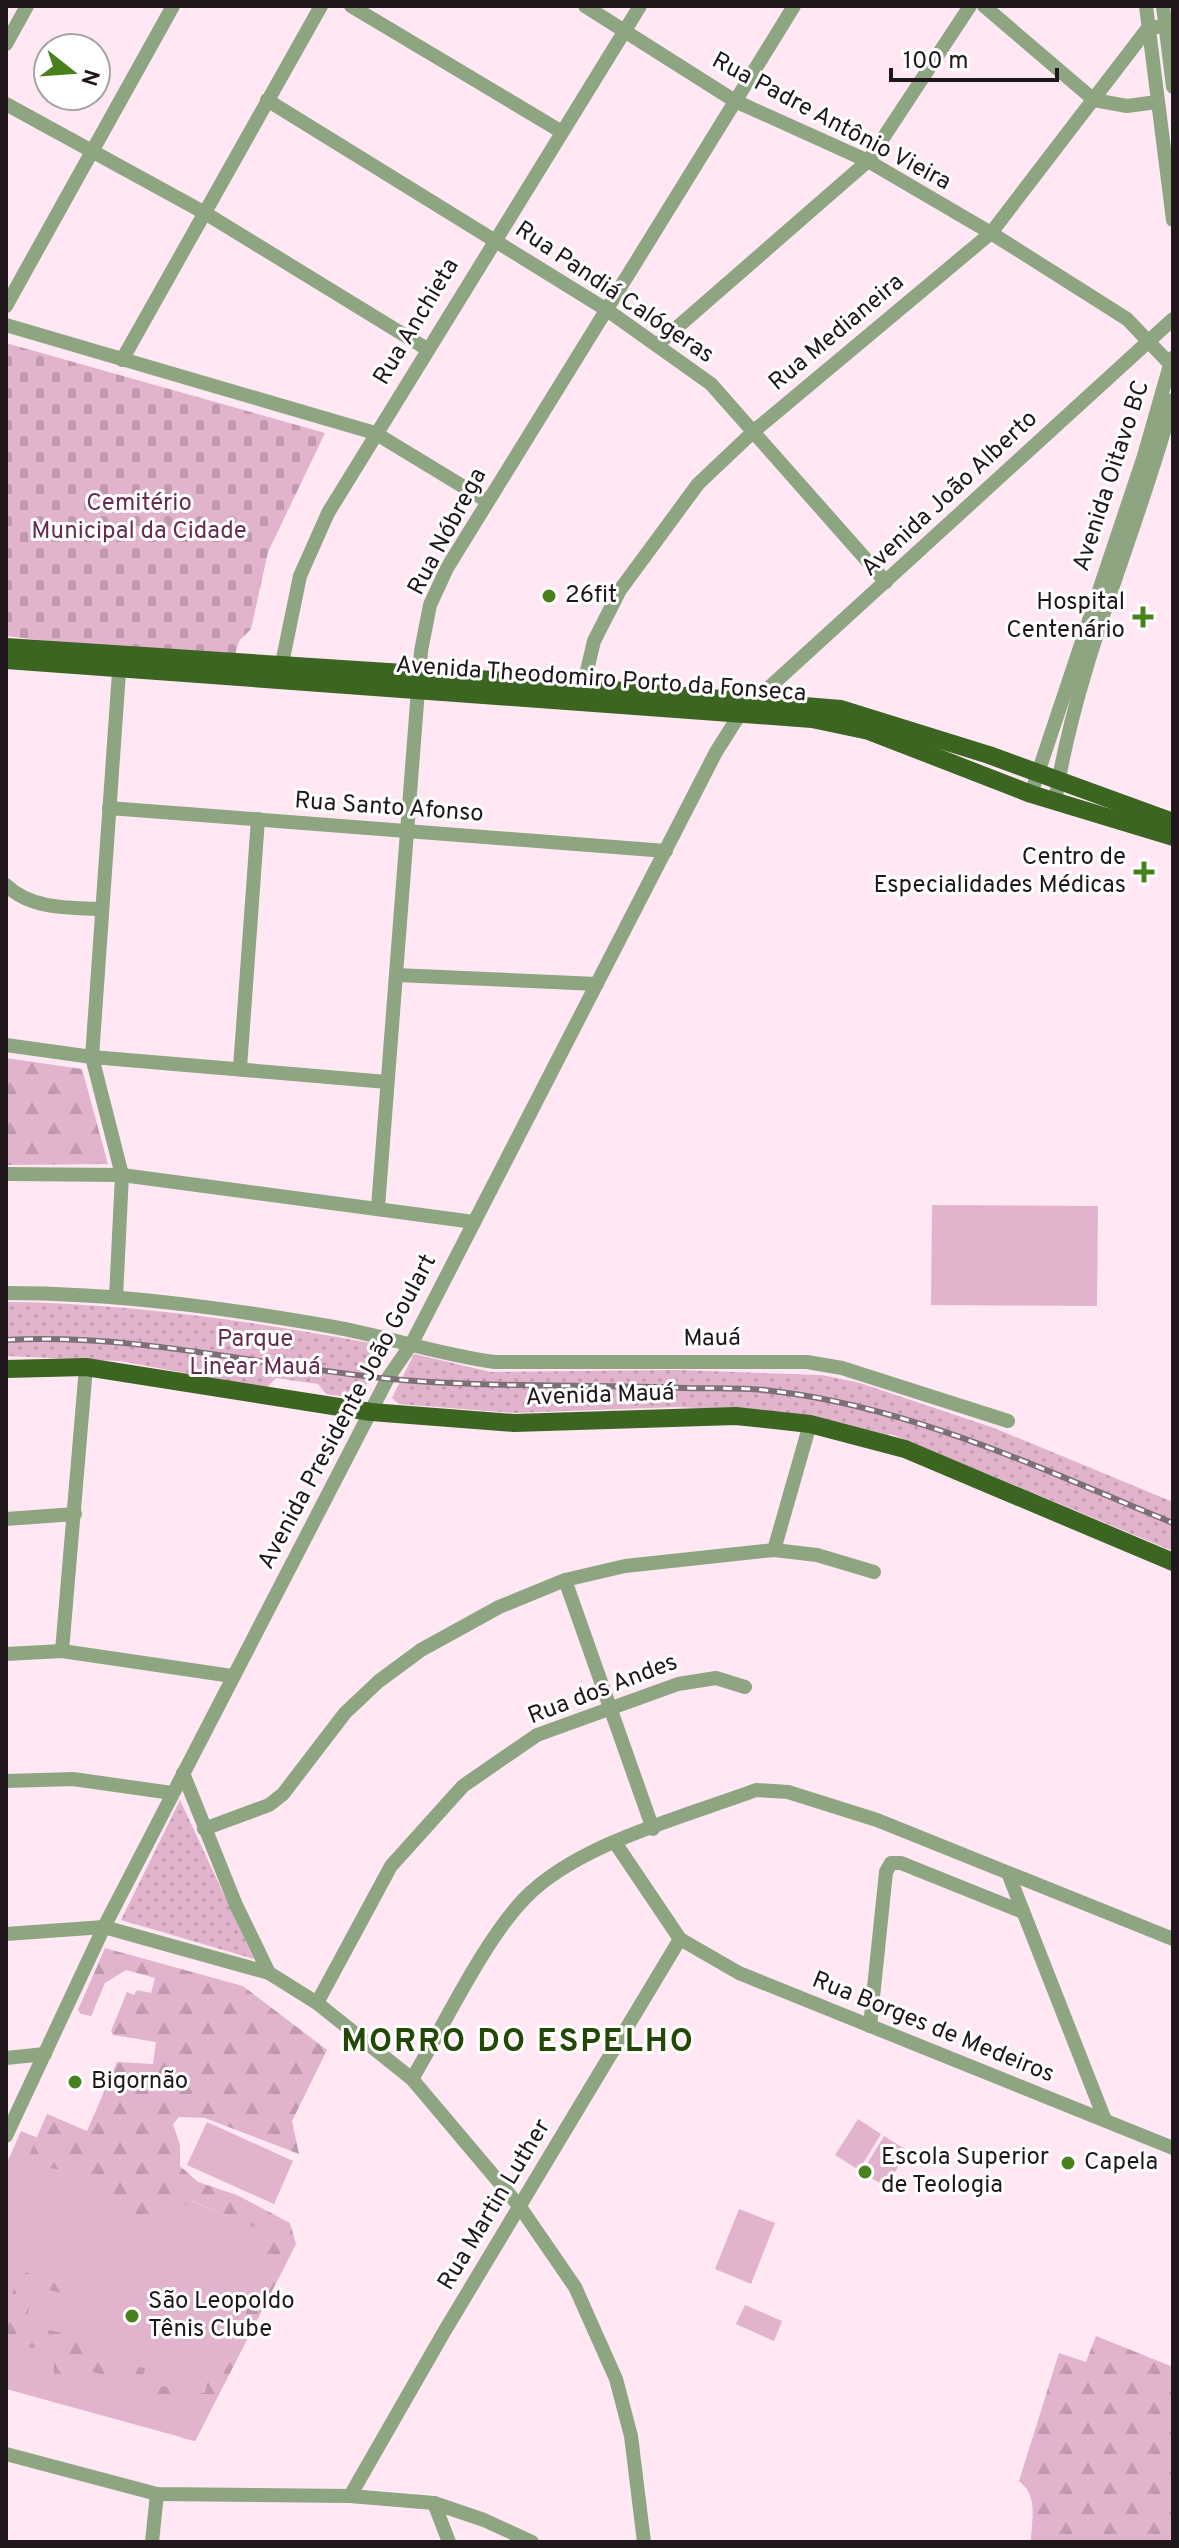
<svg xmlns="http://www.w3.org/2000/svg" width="1179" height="2548" font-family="Overpass,sans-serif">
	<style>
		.green { fill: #e1b3cc }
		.forest { fill: url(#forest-firs) }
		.cemetery { fill: url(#cemetery-stones) }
		.park { fill: url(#park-dots) }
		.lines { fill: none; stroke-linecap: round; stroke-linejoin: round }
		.minor { stroke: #8da581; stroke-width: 14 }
		.major { stroke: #3c6521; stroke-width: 18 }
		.rail-casing { stroke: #7d6f77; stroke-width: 6 }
		.rail { stroke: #fff; stroke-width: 3; stroke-dasharray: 9; stroke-linecap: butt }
		.poi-dot { fill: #48821d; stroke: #fff; stroke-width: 3 }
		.labels { text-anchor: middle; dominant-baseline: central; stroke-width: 6; stroke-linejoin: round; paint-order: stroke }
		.street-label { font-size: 24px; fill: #20171c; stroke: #fff }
		.park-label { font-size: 24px; fill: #662b50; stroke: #fff }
		.poi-label { font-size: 24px; fill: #20171c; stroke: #fff; text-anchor: start }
		.district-label { font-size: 32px; font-weight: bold; letter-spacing: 2px; fill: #234805; stroke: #fff }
	</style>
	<defs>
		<pattern id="forest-firs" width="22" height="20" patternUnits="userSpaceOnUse" patternTransform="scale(2)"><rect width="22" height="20" fill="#e1b3cc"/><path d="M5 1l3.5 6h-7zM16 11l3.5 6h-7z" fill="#c199af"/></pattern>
		<pattern id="cemetery-stones" width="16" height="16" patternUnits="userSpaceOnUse" patternTransform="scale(2)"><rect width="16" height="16" fill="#e1b3cc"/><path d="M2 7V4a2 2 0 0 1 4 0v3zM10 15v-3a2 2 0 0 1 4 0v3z" fill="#c199af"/></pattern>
		<pattern id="park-dots" width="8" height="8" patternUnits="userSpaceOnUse" patternTransform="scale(2)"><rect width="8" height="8" fill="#e1b3cc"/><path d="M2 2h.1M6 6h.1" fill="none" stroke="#c199af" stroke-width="1.8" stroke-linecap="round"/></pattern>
	</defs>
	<rect width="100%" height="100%" fill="#ffe8f4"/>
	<!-- green -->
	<g class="green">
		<path d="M 932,1205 L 1098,1206 L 1097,1306 L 931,1305 Z"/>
		<path d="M 858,2119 L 881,2134 L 859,2170 L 835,2155 Z"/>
		<path d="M 207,2122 L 293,2161 L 274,2204 L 187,2165 Z"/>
		<path d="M 21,2131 L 296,2244 L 195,2441 L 6,2389 L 6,2165 Z"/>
		<path d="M 884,2136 L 908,2151 L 886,2187 L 862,2172 Z"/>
		<path d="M 739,2209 L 775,2223 L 751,2284 L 715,2269 Z"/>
		<path d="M 745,2305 L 782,2321 L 774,2341 L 736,2324 Z"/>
	</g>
	<!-- forest -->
	<g class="forest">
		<path d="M 6,1058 L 82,1069 L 108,1164 L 6,1165 Z"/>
		<path d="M 105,1948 L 243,1986 L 327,2050 L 292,2121 L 299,2154 L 205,2118 L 179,2117 L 173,2124 L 180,2145 L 180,2166 L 198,2182 L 237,2195 L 290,2223 L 296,2244 L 195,2441 L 182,2438 L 198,2402 L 130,2390 L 131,2381 L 71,2367 L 65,2389 L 54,2385 L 54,2348 L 6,2347 L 6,2311 L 21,2270 L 86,2295 L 85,2298 L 34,2287 L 25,2325 L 86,2338 L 83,2357 L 145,2368 L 142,2383 L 205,2393 L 213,2358 L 226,2360 L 233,2319 L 244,2318 L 273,2235 L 192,2201 L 153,2220 L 122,2222 L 131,2203 L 73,2171 L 32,2166 L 27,2160 L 47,2114 L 87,2131 L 117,2062 L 153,2064 L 156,2042 L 113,2035 L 111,2031 L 127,1992 L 134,1995 L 137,1990 L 151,1993 L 155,1978 L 126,1970 L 105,1983 L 91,2016 L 81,2014 L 78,2010 Z"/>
		<path d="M 1096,2336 L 1173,2367 L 1173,2542 L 1031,2540 C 1032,2518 1038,2495 1019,2481 L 1059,2353 L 1086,2362 Z"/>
	</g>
	<!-- cemetery -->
	<path class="cemetery" d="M 6,343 L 325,433 L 268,552 L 251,629 L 239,641 L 235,655 L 115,649 L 6,636 Z"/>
	<!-- park -->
	<g class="park">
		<path d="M 6,1302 C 134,1303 262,1323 387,1346 C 386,1355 382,1361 377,1369 C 364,1393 353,1399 326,1394 L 318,1384 L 276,1378 L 266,1388 L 120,1361 L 6,1356 Z"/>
		<path d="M 414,1354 L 491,1372 L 678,1370 L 822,1375 L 860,1383 L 994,1428 L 1173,1502 L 1173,1551 L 891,1434 L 883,1437 L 756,1411 L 677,1407 L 514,1413 L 399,1404 L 392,1398 Z"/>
		<path d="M 180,1800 L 254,1959 L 121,1920 Z"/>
	</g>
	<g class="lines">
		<!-- minor -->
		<g class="minor">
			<path d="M 351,6 L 562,132"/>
			<path d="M 585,6 L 735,101 L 868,161 L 991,233 L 1127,319 L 1170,364"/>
			<path d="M 984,6 L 1094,100 L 1127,106 L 1157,102"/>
			<path d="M 1146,6 L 1173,220"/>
			<path d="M 1163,6 L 1173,87"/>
			<path d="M 6,44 L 27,6"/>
			<path d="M 267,100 L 607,310 L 711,384 L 886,582"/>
			<path d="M 6,104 L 205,213 L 427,349"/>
			<path d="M 6,306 L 173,6"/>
			<path d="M 6,325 L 375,433 L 487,501"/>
			<path d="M 658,344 L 868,161 L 970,6"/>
			<path d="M 122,360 L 321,6"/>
			<path d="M 280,673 L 300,576 L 328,513 L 640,6"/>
			<path d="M 581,696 L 594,641 L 620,590 L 698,484 L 754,431 L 991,233 L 1148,28 L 1165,26"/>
			<path d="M 1031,794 L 1144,456 L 1172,358"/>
			<path d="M 1055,802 C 1076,664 1137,534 1173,400"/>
			<path d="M 109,808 L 666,851"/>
			<path d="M 6,885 C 30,909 69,908 101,909"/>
			<path d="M 396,975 L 597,984"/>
			<path d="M 6,1045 L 92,1057 L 387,1082"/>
			<path d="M 240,1068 L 258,819"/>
			<path d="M 6,1174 L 122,1175 L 474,1222"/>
			<path d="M 378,1207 L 421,651 L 430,605 L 447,568 L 794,6"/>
			<path d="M 6,1293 C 116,1293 226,1308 334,1327 C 389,1337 440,1355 495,1362 L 807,1362 L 842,1368 L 1008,1421"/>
			<path d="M 116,1297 L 122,1175 L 92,1057 L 120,658"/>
			<path d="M 6,1519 L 75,1514"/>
			<path d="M 774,1550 L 810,1424"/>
			<path d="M 565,1580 L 653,1829"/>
			<path d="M 62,1651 L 86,1367"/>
			<path d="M 6,1654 L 62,1651 L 232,1676"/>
			<path d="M 183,1773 L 236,1905 L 269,1973 L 317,2003 L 412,2079 L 520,2207 L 575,2287 L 616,2379 L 631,2436 L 644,2542"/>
			<path d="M 6,1781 L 73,1779 L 172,1793"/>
			<path d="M 204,1829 L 269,1805 L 283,1794 L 345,1713 L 379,1681 L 421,1650 L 499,1607 L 565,1580 L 625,1566 L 774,1550 L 817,1555 L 874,1572"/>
			<path d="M 616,1844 L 680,1939 L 739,1973 L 1173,2148"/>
			<path d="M 1008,1873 L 1105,2120"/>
			<path d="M 6,1934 L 104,1927 L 269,1973"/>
			<path d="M 317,2003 L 391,1866 L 463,1786 L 537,1735 L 678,1684 L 716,1678 L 745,1687"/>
			<path d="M 870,2026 L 886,1872 L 891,1863 L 901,1863 L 1023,1912"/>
			<path d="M 6,2058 L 45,2054"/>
			<path d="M 412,2079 C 443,2027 484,1940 525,1898 C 579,1843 684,1817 756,1790 L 788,1792 L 877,1820 L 1173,1939"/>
			<path d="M 6,2136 L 104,1927 L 388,1378 L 412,1343 L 716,752 L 740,714 L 1173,319"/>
			<path d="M 6,2454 L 157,2494 L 350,2496 L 434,2503 L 484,2520 L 532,2542"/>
			<path d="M 350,2496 L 444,2332 L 680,1939"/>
			<path d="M 434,2503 L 449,2542"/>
			<path d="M 152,2542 L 157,2494"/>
		</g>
		<!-- major -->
		<g class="major">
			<path d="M 6,647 L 419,674 L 841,709 L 989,755 L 1173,822"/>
			<path d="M 6,660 L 812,719 L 869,731 L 1031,794 L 1173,837"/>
			<path d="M 6,1369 L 86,1367 L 371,1412 L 514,1423 L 736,1416 L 810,1424 L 905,1449 L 1173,1562"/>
		</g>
		<!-- rail casing -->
		<g class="rail-casing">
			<path id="rail" d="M 6,1340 C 135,1333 263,1366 391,1379 C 489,1388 588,1384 687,1388 C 715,1389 744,1387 772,1391 C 912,1407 1044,1470 1173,1523"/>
		</g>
		<!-- rail -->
		<use href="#rail" class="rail"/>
	</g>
	<!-- markers -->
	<g class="poi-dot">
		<circle cx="549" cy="596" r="8"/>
		<path d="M1139 605h8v8h8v8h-8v8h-8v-8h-8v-8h8z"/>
		<path d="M1140 860h8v8h8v8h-8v8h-8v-8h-8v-8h8z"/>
		<circle cx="75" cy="2082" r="8"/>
		<circle cx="1068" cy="2163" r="8"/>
		<circle cx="865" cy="2172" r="8"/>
		<circle cx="132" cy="2316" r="8"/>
	</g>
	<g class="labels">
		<!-- street labels -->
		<g class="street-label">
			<text transform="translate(831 122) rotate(28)">Rua Padre Antônio Vieira</text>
			<text transform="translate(614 293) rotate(34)">Rua Pandiá Calógeras</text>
			<text transform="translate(417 322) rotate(-59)">Rua Anchieta</text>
			<text transform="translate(837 333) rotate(-40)">Rua Medianeira</text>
			<text transform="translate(1112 476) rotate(-72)">Avenida Oitavo BC</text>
			<text transform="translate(950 494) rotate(-43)">Avenida João Alberto</text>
			<text transform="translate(448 532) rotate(-62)">Rua Nóbrega</text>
			<text transform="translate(601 680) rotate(4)">Avenida Theodomiro Porto da Fonseca</text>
			<text transform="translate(389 808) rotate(4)">Rua Santo Afonso</text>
			<text transform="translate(712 1339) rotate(-1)">Mauá</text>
			<text transform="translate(600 1396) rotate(-2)">Avenida Mauá</text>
			<text transform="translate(348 1412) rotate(-62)">Avenida Presidente João Goulart</text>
			<text transform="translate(603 1690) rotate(-21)">Rua dos Andes</text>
			<text transform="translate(933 2028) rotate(22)">Rua Borges de Medeiros</text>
			<text transform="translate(495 2205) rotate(-59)">Rua Martin Luther</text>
		</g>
		<!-- park labels -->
		<g class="park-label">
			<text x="139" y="504">Cemitério<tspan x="139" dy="28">Municipal da Cidade</tspan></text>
			<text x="255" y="1340">Parque<tspan x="255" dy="28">Linear Mauá</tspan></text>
		</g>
		<!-- poi labels -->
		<g class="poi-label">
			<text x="565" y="596">26fit</text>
			<text x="1125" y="603" text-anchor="end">Hospital<tspan x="1125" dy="28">Centenário</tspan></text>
			<text x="1126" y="858" text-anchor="end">Centro de<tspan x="1126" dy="28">Especialidades Médicas</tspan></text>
			<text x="91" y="2082">Bigornão</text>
			<text x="881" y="2158">Escola Superior<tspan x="881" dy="28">de Teologia</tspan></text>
			<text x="1084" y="2163">Capela</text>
			<text x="148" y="2302">São Leopoldo<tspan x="148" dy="28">Tênis Clube</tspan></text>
		</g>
		<!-- district labels -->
		<g class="district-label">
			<text x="518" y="2043">MORRO DO ESPELHO</text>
		</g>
	</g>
	<!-- border -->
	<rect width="1179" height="2548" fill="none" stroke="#20171c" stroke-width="16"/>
	<!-- north arrow -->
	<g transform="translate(72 72) rotate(107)"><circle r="38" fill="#ffffff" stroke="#a6a2a4" stroke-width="2"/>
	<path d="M0-6L14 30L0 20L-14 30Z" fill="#48821d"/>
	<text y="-12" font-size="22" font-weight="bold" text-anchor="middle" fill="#20171c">N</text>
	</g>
	<!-- scale -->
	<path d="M891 68v12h166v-12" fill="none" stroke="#20171c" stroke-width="4"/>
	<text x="903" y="68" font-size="24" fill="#20171c" stroke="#ffffff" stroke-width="6" paint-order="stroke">100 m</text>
</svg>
